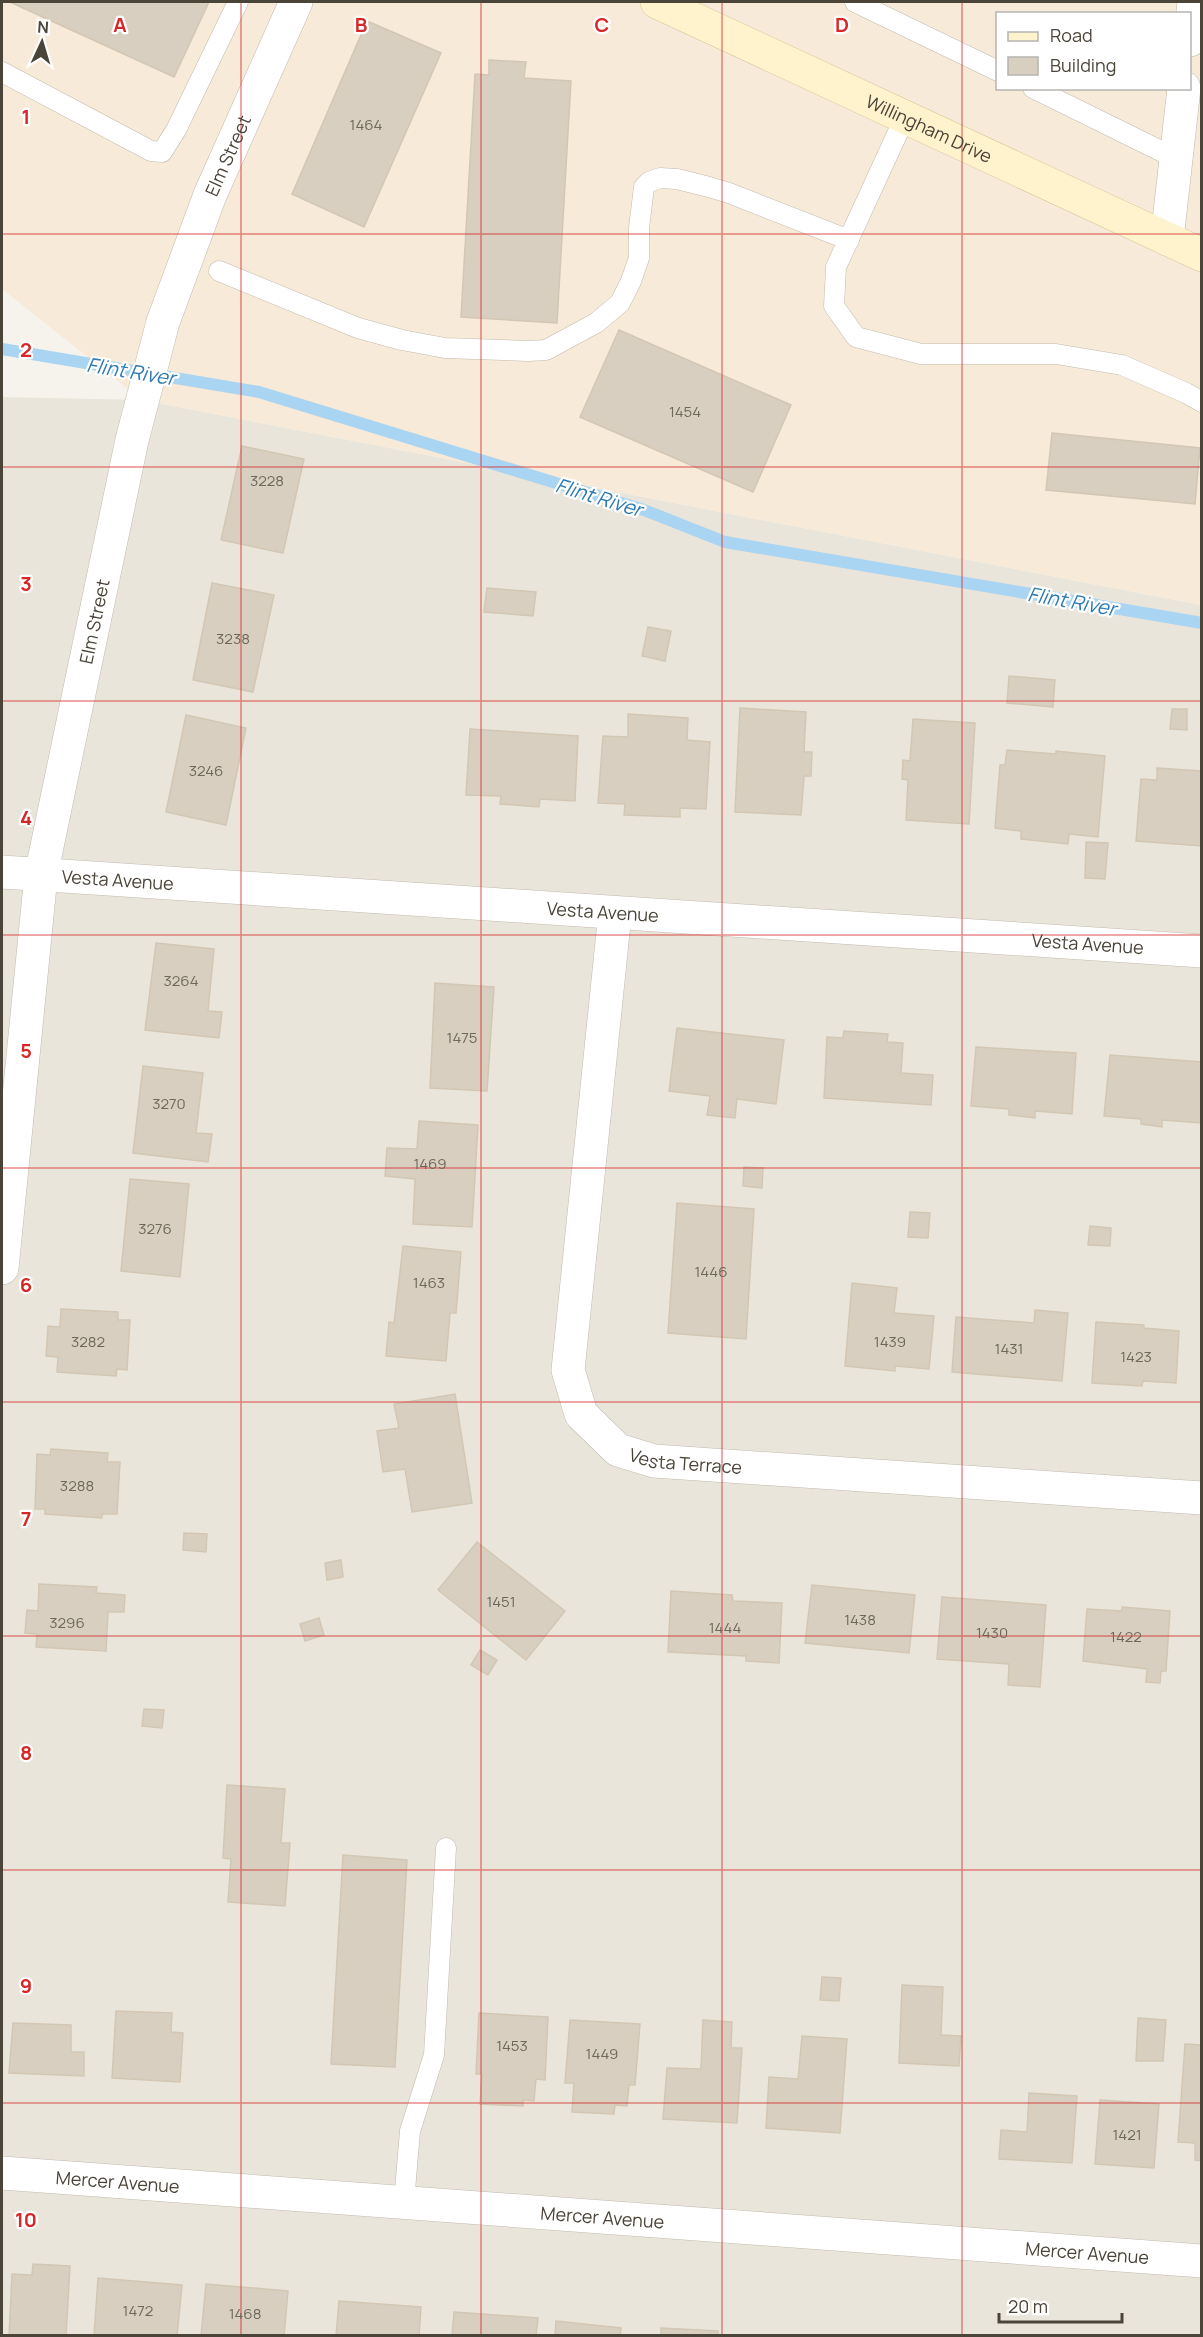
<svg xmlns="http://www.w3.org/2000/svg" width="1203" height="2337" font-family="Manrope,sans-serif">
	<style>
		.residential { fill: #eae5da }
		.commercial { fill: #f7ead8; fill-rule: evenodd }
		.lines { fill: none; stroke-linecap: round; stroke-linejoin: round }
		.stream { stroke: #a9d4f2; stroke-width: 12 }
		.building { fill: #d8cfc1; stroke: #d3c7b4; stroke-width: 1.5 }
		.lane-casing { stroke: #c2bbae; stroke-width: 21 }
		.street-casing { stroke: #c2bbae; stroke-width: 34 }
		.secondary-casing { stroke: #d6c79b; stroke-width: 34 }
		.lane { stroke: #fff; stroke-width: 20 }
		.street { stroke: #fff; stroke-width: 33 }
		.secondary { stroke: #fff3cd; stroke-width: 33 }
		.grid { fill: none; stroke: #d62828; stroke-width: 1.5; stroke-opacity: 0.55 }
		.labels { text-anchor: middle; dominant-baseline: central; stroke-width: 4.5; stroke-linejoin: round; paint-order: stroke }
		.number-label { font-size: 15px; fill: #6e675b }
		.street-label { font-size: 18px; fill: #4b4439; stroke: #fff }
		.water-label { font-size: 20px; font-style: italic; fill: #2e7ab2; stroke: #fff }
		.grid-label { font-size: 20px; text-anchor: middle; font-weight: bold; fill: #d62828; stroke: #fff; stroke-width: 4.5; stroke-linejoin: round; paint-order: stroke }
	</style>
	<rect width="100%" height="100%" fill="#f6f3ec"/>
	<!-- residential -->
	<path class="residential" d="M 2,397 L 142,400 L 1201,605 L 1201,2335 L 2,2336 Z"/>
	<!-- commercial -->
	<path class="commercial" d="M 2,2 L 1201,2 L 1201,605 L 142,400 L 2,289 ZM 998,14 L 1190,14 L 1190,88 L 998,88 Z"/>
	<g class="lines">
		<!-- stream -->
		<path class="stream" d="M 2,349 L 259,392 L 644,510 L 725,542 L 1202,623"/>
	</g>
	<!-- building -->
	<g class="building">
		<path d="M 10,2 L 209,2 L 174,77 Z"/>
		<path d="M 367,21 L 441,53 L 364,227 L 292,194 Z"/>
		<path d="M 489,60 L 526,62 L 524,78 L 571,81 L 557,323 L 461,317 L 475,74 L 489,75 Z"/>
		<path d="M 619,330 L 791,405 L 753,492 L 580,417 Z"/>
		<path d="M 1052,433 L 1200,448 L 1195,504 L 1046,490 Z"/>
		<path d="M 242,446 L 304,459 L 283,553 L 221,540 Z"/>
		<path d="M 212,583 L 274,595 L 253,692 L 193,680 Z"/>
		<path d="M 487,588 L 536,592 L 533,616 L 484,612 Z"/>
		<path d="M 648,627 L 671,631 L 665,661 L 642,656 Z"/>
		<path d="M 1009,676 L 1055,680 L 1053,707 L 1007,703 Z"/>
		<path d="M 740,708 L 806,712 L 804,752 L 812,752 L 811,776 L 804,776 L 801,815 L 735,812 Z"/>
		<path d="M 1172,709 L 1187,709 L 1187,730 L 1170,729 Z"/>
		<path d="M 628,714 L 688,718 L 687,740 L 710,742 L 706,809 L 680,808 L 680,817 L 624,815 L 625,804 L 598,803 L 603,736 L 628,737 Z"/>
		<path d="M 186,715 L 246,728 L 226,825 L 166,812 Z"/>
		<path d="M 913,719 L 975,723 L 969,824 L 906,820 L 908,780 L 902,779 L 903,760 L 910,761 Z"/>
		<path d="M 470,729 L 578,736 L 575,801 L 540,799 L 539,807 L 500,804 L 501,796 L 466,795 Z"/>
		<path d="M 1007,750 L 1056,754 L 1056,751 L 1105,756 L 1098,837 L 1069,834 L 1068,844 L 1021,839 L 1021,831 L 995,828 L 1000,765 L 1005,765 Z"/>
		<path d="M 1157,768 L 1202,771 L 1202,846 L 1136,841 L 1141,779 L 1157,780 Z"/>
		<path d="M 1086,842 L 1108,843 L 1105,879 L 1085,878 Z"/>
		<path d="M 156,943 L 214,949 L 208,1011 L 222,1012 L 219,1038 L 145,1030 Z"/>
		<path d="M 435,983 L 494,987 L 487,1091 L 430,1088 Z"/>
		<path d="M 677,1028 L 784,1040 L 776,1104 L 737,1099 L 735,1118 L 707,1115 L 710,1096 L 669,1091 Z"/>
		<path d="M 844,1031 L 888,1034 L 887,1042 L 903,1043 L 901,1073 L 933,1075 L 931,1105 L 824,1098 L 827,1037 L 843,1038 Z"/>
		<path d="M 976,1047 L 1076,1053 L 1072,1114 L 1035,1111 L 1035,1118 L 1009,1115 L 1009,1109 L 971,1106 Z"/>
		<path d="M 1110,1055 L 1202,1062 L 1202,1123 L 1162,1120 L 1162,1127 L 1141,1124 L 1141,1119 L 1104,1116 Z"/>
		<path d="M 143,1066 L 203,1073 L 196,1133 L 212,1134 L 208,1162 L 133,1153 Z"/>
		<path d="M 419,1121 L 478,1125 L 472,1227 L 413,1224 L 415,1179 L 385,1176 L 387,1148 L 417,1149 Z"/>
		<path d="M 744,1167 L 763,1168 L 762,1188 L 743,1186 Z"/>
		<path d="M 130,1179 L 189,1184 L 180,1277 L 121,1271 Z"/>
		<path d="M 677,1203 L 754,1209 L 746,1339 L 668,1333 Z"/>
		<path d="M 910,1212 L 930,1213 L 928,1238 L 908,1237 Z"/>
		<path d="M 1090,1226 L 1111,1228 L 1110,1246 L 1088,1245 Z"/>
		<path d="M 403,1246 L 461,1252 L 456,1313 L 450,1313 L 446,1361 L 386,1356 L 389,1322 L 394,1323 Z"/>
		<path d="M 852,1283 L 897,1288 L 894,1313 L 934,1316 L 929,1369 L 895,1366 L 895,1371 L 845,1366 Z"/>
		<path d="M 61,1309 L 118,1312 L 118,1320 L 130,1320 L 127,1370 L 117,1369 L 116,1376 L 57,1372 L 58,1357 L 46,1356 L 48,1326 L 60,1327 Z"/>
		<path d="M 1035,1310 L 1068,1313 L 1062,1381 L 952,1372 L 956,1317 L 1034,1323 Z"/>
		<path d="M 1096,1322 L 1144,1325 L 1144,1328 L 1179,1331 L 1176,1383 L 1143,1381 L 1142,1386 L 1092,1383 Z"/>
		<path d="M 455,1394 L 472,1503 L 412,1512 L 405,1469 L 383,1472 L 377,1431 L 399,1428 L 394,1404 Z"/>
		<path d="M 51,1449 L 108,1453 L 107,1462 L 120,1462 L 117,1514 L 102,1514 L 102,1518 L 45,1514 L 45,1509 L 35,1509 L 37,1454 L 50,1455 Z"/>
		<path d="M 184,1533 L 207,1534 L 206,1552 L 183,1550 Z"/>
		<path d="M 477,1542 L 565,1611 L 526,1660 L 438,1590 Z"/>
		<path d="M 341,1560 L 343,1577 L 327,1580 L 325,1563 Z"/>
		<path d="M 39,1584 L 97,1587 L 96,1593 L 125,1595 L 124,1612 L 108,1612 L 106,1651 L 36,1647 L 37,1634 L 25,1633 L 27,1610 L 38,1611 Z"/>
		<path d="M 812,1585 L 915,1595 L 909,1653 L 805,1643 Z"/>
		<path d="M 671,1591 L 732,1595 L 733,1601 L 782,1603 L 779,1663 L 746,1661 L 746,1656 L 668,1652 Z"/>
		<path d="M 942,1597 L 1046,1605 L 1040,1687 L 1008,1685 L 1009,1664 L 937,1659 Z"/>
		<path d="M 1122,1607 L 1170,1611 L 1166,1671 L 1161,1671 L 1160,1683 L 1146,1682 L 1147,1669 L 1083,1661 L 1087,1609 L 1122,1611 Z"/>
		<path d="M 319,1618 L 324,1635 L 305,1641 L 300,1624 Z"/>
		<path d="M 480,1650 L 497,1660 L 488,1675 L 471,1665 Z"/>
		<path d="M 144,1709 L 164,1710 L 162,1728 L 142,1726 Z"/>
		<path d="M 227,1785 L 285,1789 L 281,1843 L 290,1843 L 285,1906 L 228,1902 L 231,1859 L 223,1858 Z"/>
		<path d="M 343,1855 L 407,1860 L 395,2067 L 331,2064 Z"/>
		<path d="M 822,1977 L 841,1978 L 839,2001 L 820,2000 Z"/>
		<path d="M 902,1985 L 943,1987 L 941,2035 L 961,2036 L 959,2066 L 899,2063 Z"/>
		<path d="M 116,2011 L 172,2013 L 171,2032 L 183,2033 L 180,2082 L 112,2078 Z"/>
		<path d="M 479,2013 L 548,2017 L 545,2080 L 536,2079 L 534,2101 L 523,2100 L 523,2106 L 480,2104 L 482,2074 L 476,2074 Z"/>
		<path d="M 1138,2018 L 1166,2020 L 1163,2061 L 1136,2061 Z"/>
		<path d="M 570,2020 L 640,2024 L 635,2085 L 629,2085 L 627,2106 L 615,2105 L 614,2114 L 572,2112 L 574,2083 L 565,2083 Z"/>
		<path d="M 703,2020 L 732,2022 L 731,2048 L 742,2048 L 737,2123 L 663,2119 L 667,2068 L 701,2069 Z"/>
		<path d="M 13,2023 L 71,2025 L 71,2052 L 84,2052 L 84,2076 L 9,2073 Z"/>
		<path d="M 802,2036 L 847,2039 L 840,2133 L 766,2128 L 769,2077 L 798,2079 Z"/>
		<path d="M 1185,2044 L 1202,2045 L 1202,2161 L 1195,2160 L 1195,2143 L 1178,2142 Z"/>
		<path d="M 1029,2093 L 1077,2096 L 1072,2163 L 999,2159 L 1001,2130 L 1027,2132 Z"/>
		<path d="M 1100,2100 L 1159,2104 L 1154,2168 L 1095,2164 Z"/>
		<path d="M 33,2264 L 70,2266 L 66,2336 L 9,2336 L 12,2274 L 32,2275 Z"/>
		<path d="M 98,2278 L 182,2285 L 177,2336 L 94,2336 Z"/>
		<path d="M 206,2284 L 288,2291 L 284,2336 L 201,2336 Z"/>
		<path d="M 339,2301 L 421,2307 L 419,2336 L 336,2336 Z"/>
		<path d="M 454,2312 L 538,2318 L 536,2336 L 452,2336 Z"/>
		<path d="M 556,2321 L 621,2328 L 620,2336 L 555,2336 Z"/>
		<path d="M 661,2328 L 718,2331 L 718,2336 L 661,2336 Z"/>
	</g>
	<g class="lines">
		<!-- lane casing -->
		<g class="lane-casing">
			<g id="lane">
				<path d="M 855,2 L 998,71"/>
				<path d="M 2,72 L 151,151 L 162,152 L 176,130 L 238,2"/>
				<path d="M 1033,88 L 1175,158"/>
				<path d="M 905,117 L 836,267 L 834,306 L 856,337 L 921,354 L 1056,354 L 1122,365 L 1186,393 L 1202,402"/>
				<path d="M 219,271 L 358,328 L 402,340 L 445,348 L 528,351 L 546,350 L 596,323 L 620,303 L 631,281 L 639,258 L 639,228 L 644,187 L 649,182 L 660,178 L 677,179 L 709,187 L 729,193 L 849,240"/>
				<path d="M 404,2202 L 410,2131 L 434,2055 L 446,1848"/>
			</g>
		</g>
		<!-- street casing -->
		<g class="street-casing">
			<g id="street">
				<path d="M 1190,40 L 1194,2"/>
				<path d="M 1167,239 L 1184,88"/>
				<path id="s1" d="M 2,872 L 1202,951"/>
				<path id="s2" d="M 615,913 L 568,1370 L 581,1414 L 618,1450 L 654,1461 L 1202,1498"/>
				<path id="s3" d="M 2,1268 L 41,875 L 132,440 L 163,322 L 210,195 L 296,2"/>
				<path id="s4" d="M 2,2173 L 1202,2261"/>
			</g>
		</g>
		<!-- secondary casing -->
		<g class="secondary-casing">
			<g id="secondary">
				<path id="s5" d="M 657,2 L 1202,255"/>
			</g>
		</g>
		<!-- lane -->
		<use href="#lane" class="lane"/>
		<!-- street -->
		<use href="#street" class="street"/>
		<!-- secondary -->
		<use href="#secondary" class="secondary"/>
	</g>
	<!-- grid -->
	<path class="grid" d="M 241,2 L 241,2336M 481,2 L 481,2336M 722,2 L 722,2336M 962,2 L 962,2336M 2,234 L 1202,234M 2,467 L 1202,467M 2,701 L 1202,701M 2,935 L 1202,935M 2,1168 L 1202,1168M 2,1402 L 1202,1402M 2,1636 L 1202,1636M 2,1870 L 1202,1870M 2,2103 L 1202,2103"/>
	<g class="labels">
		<!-- number labels -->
		<g class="number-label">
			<text x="366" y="124">1464</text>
			<text x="685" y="411">1454</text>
			<text x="267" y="480">3228</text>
			<text x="233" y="638">3238</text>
			<text x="206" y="770">3246</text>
			<text x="181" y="980">3264</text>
			<text x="462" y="1037">1475</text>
			<text x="169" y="1103">3270</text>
			<text x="430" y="1163">1469</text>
			<text x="155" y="1228">3276</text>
			<text x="711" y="1271">1446</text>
			<text x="429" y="1282">1463</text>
			<text x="88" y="1341">3282</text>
			<text x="890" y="1341">1439</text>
			<text x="1009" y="1348">1431</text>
			<text x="1136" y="1356">1423</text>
			<text x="77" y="1485">3288</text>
			<text x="501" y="1601">1451</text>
			<text x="860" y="1619">1438</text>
			<text x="67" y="1622">3296</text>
			<text x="725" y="1627">1444</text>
			<text x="992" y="1632">1430</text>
			<text x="1126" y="1636">1422</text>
			<text x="512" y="2045">1453</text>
			<text x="602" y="2053">1449</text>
			<text x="1127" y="2134">1421</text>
			<text x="138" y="2310">1472</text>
			<text x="245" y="2313">1468</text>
		</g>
		<!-- street labels -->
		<g class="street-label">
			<text stroke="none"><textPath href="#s5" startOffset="300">Willingham Drive</textPath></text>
			<text stroke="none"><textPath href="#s3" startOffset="1140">Elm Street</textPath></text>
			<text stroke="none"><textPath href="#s3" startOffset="654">Elm Street</textPath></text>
			<text stroke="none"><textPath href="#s1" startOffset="116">Vesta Avenue</textPath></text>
			<text stroke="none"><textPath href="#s1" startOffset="602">Vesta Avenue</textPath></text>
			<text stroke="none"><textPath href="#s1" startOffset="1088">Vesta Avenue</textPath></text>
			<text stroke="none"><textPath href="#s2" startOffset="626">Vesta Terrace</textPath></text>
			<text stroke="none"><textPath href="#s4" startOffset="116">Mercer Avenue</textPath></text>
			<text stroke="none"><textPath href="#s4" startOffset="602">Mercer Avenue</textPath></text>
			<text stroke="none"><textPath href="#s4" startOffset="1088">Mercer Avenue</textPath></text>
		</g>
		<!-- water labels -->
		<g class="water-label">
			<text transform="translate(131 371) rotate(9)">Flint River</text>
			<text transform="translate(599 497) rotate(17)">Flint River</text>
			<text transform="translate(1072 601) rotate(10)">Flint River</text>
		</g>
	</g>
	<g class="grid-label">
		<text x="120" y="32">A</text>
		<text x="361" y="32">B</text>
		<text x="602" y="32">C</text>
		<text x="842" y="32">D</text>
		<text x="26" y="124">1</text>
		<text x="26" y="357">2</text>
		<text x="26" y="591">3</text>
		<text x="26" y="825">4</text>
		<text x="26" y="1058">5</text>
		<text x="26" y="1292">6</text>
		<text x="26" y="1526">7</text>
		<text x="26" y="1760">8</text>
		<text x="26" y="1993">9</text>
		<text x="26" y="2227">10</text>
	</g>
	<!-- border -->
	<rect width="1203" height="2337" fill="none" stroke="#4b4439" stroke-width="6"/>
	<!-- legend -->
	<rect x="996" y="12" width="195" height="78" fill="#ffffff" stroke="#b7b4b0" stroke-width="1.5"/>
	<rect x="1008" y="32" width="30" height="9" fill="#fff3cd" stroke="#b7b4b0" stroke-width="1.5"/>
	<text x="1050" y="42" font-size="18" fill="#4b4439">Road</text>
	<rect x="1008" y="57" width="30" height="18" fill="#d8cfc1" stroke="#b7b4b0" stroke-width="1.5"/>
	<text x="1050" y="72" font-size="18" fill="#4b4439">Building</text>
	<!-- north arrow -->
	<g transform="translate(42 42) rotate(4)" stroke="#ffffff" stroke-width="4.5" paint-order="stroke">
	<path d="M0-4.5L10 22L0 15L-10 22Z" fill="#4b4439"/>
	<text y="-9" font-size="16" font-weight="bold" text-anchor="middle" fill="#4b4439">N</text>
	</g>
	<!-- scale -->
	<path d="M999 2313v9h123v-9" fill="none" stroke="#4b4439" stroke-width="3"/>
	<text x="1008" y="2313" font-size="18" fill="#4b4439" stroke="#ffffff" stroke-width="4.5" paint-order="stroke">20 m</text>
</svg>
